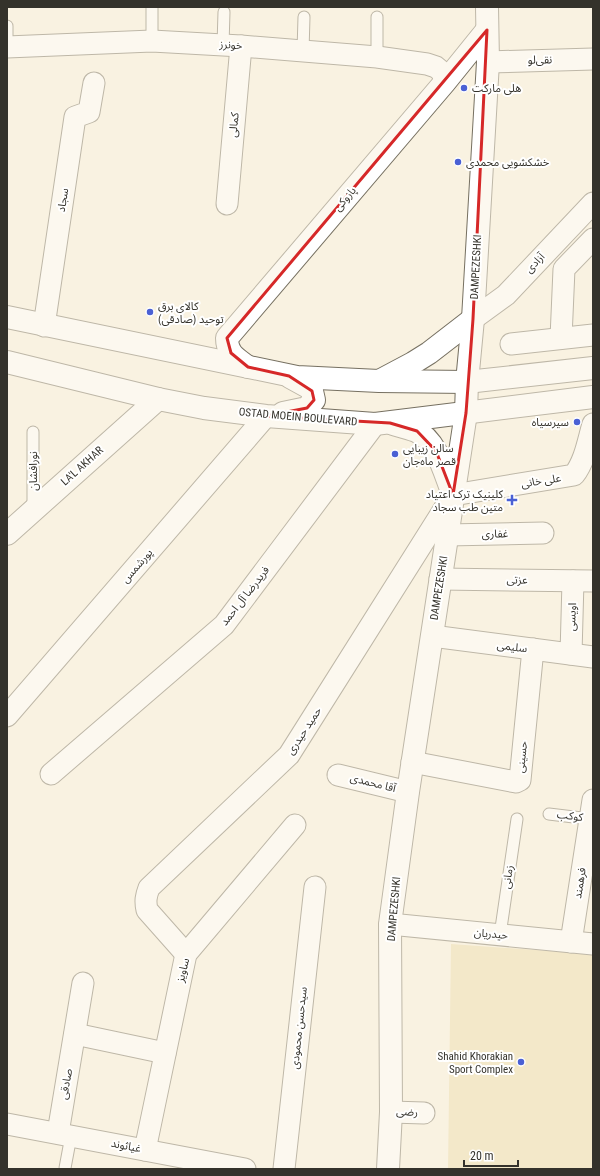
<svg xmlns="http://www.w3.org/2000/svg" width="600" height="1176" font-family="'Roboto Condensed','Noto Sans Arabic',sans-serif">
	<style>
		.green { fill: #ebdbab }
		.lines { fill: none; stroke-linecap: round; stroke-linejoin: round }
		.lane-casing { stroke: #767061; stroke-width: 13 }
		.street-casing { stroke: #767061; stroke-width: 23 }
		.secondary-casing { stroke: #767061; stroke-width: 24 }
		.lane { stroke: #fff; stroke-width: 11 }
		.street { stroke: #fff; stroke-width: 21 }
		.secondary { stroke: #fff; stroke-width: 22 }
		.marked { fill: none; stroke: #d62828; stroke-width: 3; stroke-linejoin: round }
		.poi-dot { fill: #4a60d4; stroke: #fff; stroke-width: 1.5 }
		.labels { text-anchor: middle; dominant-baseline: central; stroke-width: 4; stroke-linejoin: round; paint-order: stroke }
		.street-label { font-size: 11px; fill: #34322b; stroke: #fff }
		.poi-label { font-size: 11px; fill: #34322b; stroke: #fff; text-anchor: start }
	</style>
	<rect width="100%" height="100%" fill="#f9f2e1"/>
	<!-- green -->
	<path class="green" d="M 451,944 L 593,954 L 593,1169 L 448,1169 Z"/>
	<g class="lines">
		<!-- lane casing -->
		<g class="lane-casing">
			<g id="lane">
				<path d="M 152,8 L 152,41"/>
				<path d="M 377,17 L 377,57"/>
				<path d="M 223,45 L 224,12"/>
				<path d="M 7,46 L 7,26"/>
				<path d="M 303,51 L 304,17"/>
				<path d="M 33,509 L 33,432"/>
				<path d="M 549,814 L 590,819"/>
				<path d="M 500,935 L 517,819"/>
				<path d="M 65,1168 L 71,1136"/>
			</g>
		</g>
		<!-- street casing -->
		<g class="street-casing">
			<g id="street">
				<path d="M 7,47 L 152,41 L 241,46 L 377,57 L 427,64 L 436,67 L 442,72 L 445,82"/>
				<path d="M 488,62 L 593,59"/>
				<path d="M 227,204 L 241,46"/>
				<path d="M 473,319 L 506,295 L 593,203"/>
				<path d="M 44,326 L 75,117 L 89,112 L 94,83"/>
				<path d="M 561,338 L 564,269 L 593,239"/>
				<path d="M 511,344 L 593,335"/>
				<path d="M 447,535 L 543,533"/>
				<path d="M 440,579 L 593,581"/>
				<path d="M 432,636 L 593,657"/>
				<path d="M 571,654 L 573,581"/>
				<path d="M 7,716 L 266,416"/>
				<path d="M 412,762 L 516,782 L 520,780 L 533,649"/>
				<path d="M 51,774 L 224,625 L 375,424"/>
				<path d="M 338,775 L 408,792"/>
				<path d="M 390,924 L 593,944"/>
				<path d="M 571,942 L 593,800"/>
				<path d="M 186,954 L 147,910 C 145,901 146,896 149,888 L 289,755 L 453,495 L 574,475 C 585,461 588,441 593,424"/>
				<path d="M 75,1034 L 165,1053"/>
				<path d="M 391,1112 L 424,1113"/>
				<path d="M 7,1124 L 245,1169"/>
				<path d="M 58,1133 L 83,983"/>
				<path d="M 145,1150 L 186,954 L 295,825"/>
				<path d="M 284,1169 L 315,887"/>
			</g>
		</g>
		<!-- secondary casing -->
		<g class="secondary-casing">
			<g id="secondary">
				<path d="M 7,317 L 297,377 L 379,381 L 467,382 L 593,368"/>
				<path d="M 7,362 L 158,399 L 204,408 L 266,416 L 375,424 L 593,397"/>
				<path d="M 248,367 C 236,358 227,354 227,338 L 445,82 L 487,30"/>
				<path d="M 381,380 L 413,363 L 429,353 L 473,319"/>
				<path d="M 283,413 L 307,408 L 314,400 L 312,391 L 310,388 L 290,377"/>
				<path d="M 393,424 C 400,426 409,428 416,431 C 437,440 445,475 453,494"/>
				<path d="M 7,534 L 158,399"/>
				<path d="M 388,1169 L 391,1112 L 390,924 L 408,792 L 466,413 L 467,382 L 473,319 L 488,62 L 487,7"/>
			</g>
		</g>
		<!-- lane -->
		<use href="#lane" class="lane"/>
		<!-- street -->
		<use href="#street" class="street"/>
		<!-- secondary -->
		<use href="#secondary" class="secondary"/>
	</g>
	<!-- marked area -->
	<path d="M0 0H600V1176H0ZM 487,30 L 473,319 L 466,413 L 453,495 L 436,451 L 417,431 L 390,423 L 266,416 L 307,408 L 314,400 L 312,391 L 289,376 L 248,367 L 231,353 L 227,338 Z" fill="#f9f2e1" fill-opacity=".55" fill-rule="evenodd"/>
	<path class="marked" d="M 487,30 L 473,319 L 466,413 L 453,495 L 436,451 L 417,431 L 390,423 L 266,416 L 307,408 L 314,400 L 312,391 L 289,376 L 248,367 L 231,353 L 227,338 Z"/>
	<!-- markers -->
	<g class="poi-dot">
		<circle cx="464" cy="88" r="4"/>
		<circle cx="458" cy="162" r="4"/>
		<circle cx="150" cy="312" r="4"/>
		<circle cx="577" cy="422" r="4"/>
		<circle cx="395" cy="454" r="4"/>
		<path d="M510 494h4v4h4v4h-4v4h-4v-4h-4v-4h4z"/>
		<circle cx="521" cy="1062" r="4"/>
	</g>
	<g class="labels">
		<!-- street labels -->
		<g class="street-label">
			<text transform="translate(231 45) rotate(4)">خونرز</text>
			<text transform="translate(540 60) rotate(-1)">نقی‌لو</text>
			<text transform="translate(234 125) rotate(-85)">کمالی</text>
			<text transform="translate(345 199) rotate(-50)">پازوکی</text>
			<text transform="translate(63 200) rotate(-81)">سجاد</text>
			<text transform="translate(535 263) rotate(-47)">آزادی</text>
			<text transform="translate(476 267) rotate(-87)">DAMPEZESHKI</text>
			<text transform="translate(298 417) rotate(5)">OSTAD MOEIN BOULEVARD</text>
			<text transform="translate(82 466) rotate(-42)">LA'L AKHAR</text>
			<text transform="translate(33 471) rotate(-90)">نورافشان</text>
			<text transform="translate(541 481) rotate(-9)">علی خانی</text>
			<text transform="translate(495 534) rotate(-1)">غفاری</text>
			<text transform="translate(137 566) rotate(-49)">پورشمس</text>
			<text transform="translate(517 580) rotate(1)">عزتی</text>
			<text transform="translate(439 588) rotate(-81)">DAMPEZESHKI</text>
			<text transform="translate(245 596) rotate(-52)">فریدرضا آل احمد</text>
			<text transform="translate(572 617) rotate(-88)">اویسی</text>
			<text transform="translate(512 647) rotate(7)">سلیمی</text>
			<text transform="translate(304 731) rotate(-57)">حمید حیدری</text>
			<text transform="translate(522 757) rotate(-84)">حسینی</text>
			<text transform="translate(373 783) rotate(14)">آقا محمدی</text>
			<text transform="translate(570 816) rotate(7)">کوکب</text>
			<text transform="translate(508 877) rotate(-82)">زمانی</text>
			<text transform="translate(580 883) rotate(-81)">فرهمند</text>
			<text transform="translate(394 909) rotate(-85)">DAMPEZESHKI</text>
			<text transform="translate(491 934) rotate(5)">حیدریان</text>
			<text transform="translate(183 970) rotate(-76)">ساویز</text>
			<text transform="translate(299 1028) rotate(-84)">سیدحسن محمودی</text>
			<text transform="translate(66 1084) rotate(-80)">صادقی</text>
			<text transform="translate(407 1112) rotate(3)">رضی</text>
			<text transform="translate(126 1146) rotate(11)">غیاثوند</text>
		</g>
		<!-- poi labels -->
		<g class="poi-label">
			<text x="472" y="88">هلی مارکت</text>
			<text x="466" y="162">خشکشویی محمدی</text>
			<text x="158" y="306">کالای برق<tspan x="158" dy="13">توحید (صادقی)</tspan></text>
			<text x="569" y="422" text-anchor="end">سیرسیاه</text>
			<text x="403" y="448">سالن زیبایی<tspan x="403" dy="13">قصر ماه‌جان</tspan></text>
			<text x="503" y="494" text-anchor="end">کلینیک ترک اعتیاد<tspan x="503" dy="13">متین طب سجاد</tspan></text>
			<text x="513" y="1056" text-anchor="end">Shahid Khorakian<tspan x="513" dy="13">Sport Complex</tspan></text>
		</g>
	</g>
	<!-- border -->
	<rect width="600" height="1176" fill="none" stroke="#34322b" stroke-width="16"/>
	<!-- scale -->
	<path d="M464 1160v6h54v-6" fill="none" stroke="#34322b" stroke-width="2"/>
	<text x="470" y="1160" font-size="12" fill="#34322b" stroke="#ffffff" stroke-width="3" paint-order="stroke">20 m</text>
</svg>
